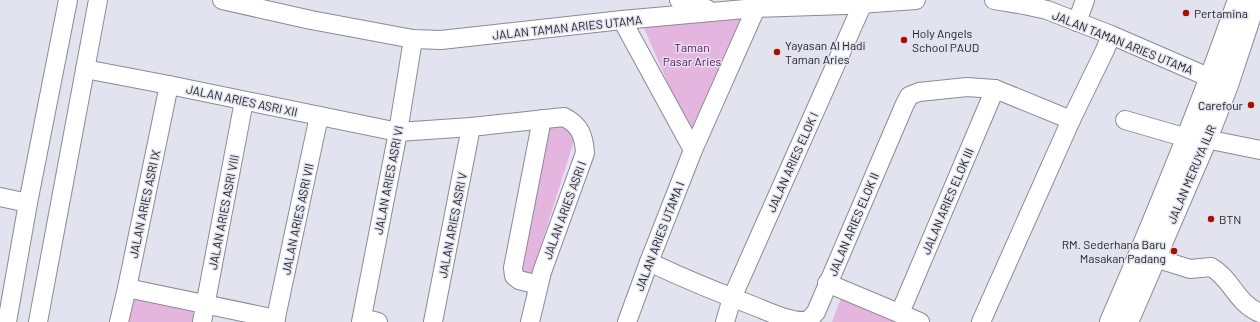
<svg xmlns="http://www.w3.org/2000/svg" width="1260" height="322" font-family="Barlow,sans-serif">
	<style>
		.park { fill: #e4b5de }
		.lines { fill: none; stroke-linecap: round; stroke-linejoin: round }
		.minor-casing { stroke: #8b8a95; stroke-width: 20 }
		.major-casing { stroke: #8b8a95; stroke-width: 24 }
		.minor { stroke: #fff; stroke-width: 18 }
		.major { stroke: #fff; stroke-width: 22 }
		.poi-dot { fill: #a51300; stroke: #e3e2ef; stroke-width: 1.5 }
		.labels { text-anchor: middle; dominant-baseline: central; stroke-width: 3; stroke-linejoin: round; paint-order: stroke }
		.poi-label { font-size: 12px; fill: #232327; stroke: #e3e2ef; text-anchor: start }
		.street-label { font-size: 12px; fill: #232327; stroke: #e3e2ef }
		.park-label { font-size: 12px; fill: #670a62; stroke: #e3e2ef }
	</style>
	<rect width="100%" height="100%" fill="#e3e2ef"/>
	<!-- park -->
	<g class="park">
		<path d="M 748,14 L 692,138 L 643,26 Z"/>
		<path d="M 545,121 L 577,131 L 532,274 L 517,271 Z"/>
		<path d="M 844,290 L 907,322 L 832,322 Z"/>
		<path d="M 134,292 L 202,306 L 198,322 L 128,322 Z"/>
	</g>
	<g class="lines">
		<!-- minor casing -->
		<g class="minor-casing">
			<g id="minor">
				<path d="M 222,0 L 311,20 L 413,39 L 441,40 L 622,20 L 756,8 L 845,5 L 916,0"/>
				<path d="M 679,0 L 691,5 L 707,9"/>
				<path d="M 994,0 L 1024,5 L 1047,10 L 1111,35 L 1222,83"/>
				<path d="M 622,20 L 693,150"/>
				<path d="M 1077,22 L 1085,0"/>
				<path d="M 85,69 L 169,85 L 398,132 L 471,127 L 564,117 C 580,125 584,136 585,153 L 542,272 L 530,322"/>
				<path d="M 1125,120 L 1187,138"/>
				<path d="M 1206,139 L 1260,150"/>
				<path d="M 0,197 L 28,203"/>
				<path d="M 1155,258 L 1190,269 L 1211,267 C 1232,279 1236,303 1260,313"/>
				<path d="M 649,262 C 683,278 719,293 754,306 C 772,313 789,322 808,321 L 816,312 L 904,106 L 909,96 L 919,92 L 967,87 L 995,89 L 1071,120"/>
				<path d="M 827,283 L 920,322"/>
				<path d="M 538,285 L 519,280 L 514,276 L 513,268 L 542,119"/>
				<path d="M 127,288 L 276,319"/>
				<path d="M 900,313 L 995,89"/>
				<path d="M 362,318 L 378,322"/>
				<path d="M 7,322 L 28,203 L 68,0"/>
				<path d="M 38,322 L 98,0"/>
				<path d="M 119,322 L 127,288 L 169,85"/>
				<path d="M 202,322 L 244,101"/>
				<path d="M 275,322 L 319,116"/>
				<path d="M 361,322 L 398,132 L 413,39"/>
				<path d="M 433,322 L 471,127"/>
				<path d="M 627,322 L 649,262 L 693,150 L 756,8 L 756,0"/>
				<path d="M 725,322 L 732,298 L 863,3"/>
				<path d="M 981,322 L 1071,120 L 1105,50 L 1111,35"/>
			</g>
		</g>
		<!-- major casing -->
		<g class="major-casing">
			<g id="major">
				<path d="M 1111,322 C 1157,216 1201,109 1239,0"/>
				<path d="M 1127,322 L 1206,139 L 1227,85 L 1255,0"/>
			</g>
		</g>
		<!-- minor -->
		<use href="#minor" class="minor"/>
		<!-- major -->
		<use href="#major" class="major"/>
	</g>
	<!-- markers -->
	<g class="poi-dot">
		<circle cx="1186" cy="13" r="4"/>
		<circle cx="904" cy="40" r="4"/>
		<circle cx="777" cy="52" r="4"/>
		<circle cx="1251" cy="105" r="4"/>
		<circle cx="1211" cy="219" r="4"/>
		<circle cx="1174" cy="251" r="4"/>
	</g>
	<g class="labels">
		<!-- poi labels -->
		<g class="poi-label">
			<text x="1194" y="13">Pertamina</text>
			<text x="912" y="33">Holy Angels<tspan x="912" dy="14">School PAUD</tspan></text>
			<text x="785" y="45">Yayasan Al Hadi<tspan x="785" dy="14">Taman Aries</tspan></text>
			<text x="1243" y="105" text-anchor="end">Carefour</text>
			<text x="1219" y="219">BTN</text>
			<text x="1166" y="244" text-anchor="end">RM. Sederhana Baru<tspan x="1166" dy="14">Masakan Padang</tspan></text>
		</g>
		<!-- street labels -->
		<g class="street-label">
			<text transform="translate(567 27) rotate(-6)">JALAN TAMAN ARIES UTAMA</text>
			<text transform="translate(1123 42) rotate(22)">JALAN TAMAN ARIES UTAMA</text>
			<text transform="translate(242 100) rotate(12)">JALAN ARIES ASRI XII</text>
			<text transform="translate(792 162) rotate(-66)">JALAN ARIES ELOK I</text>
			<text transform="translate(1191 174) rotate(-67)">JALAN MERUYA ILIR</text>
			<text transform="translate(388 180) rotate(-79)">JALAN ARIES ASRI VI</text>
			<text transform="translate(947 201) rotate(-67)">JALAN ARIES ELOK III</text>
			<text transform="translate(144 204) rotate(-78)">JALAN ARIES ASRI IX</text>
			<text transform="translate(564 210) rotate(-70)">JALAN ARIES ASRI I</text>
			<text transform="translate(223 212) rotate(-79)">JALAN ARIES ASRI VIII</text>
			<text transform="translate(297 219) rotate(-78)">JALAN ARIES ASRI VII</text>
			<text transform="translate(853 224) rotate(-67)">JALAN ARIES ELOK II</text>
			<text transform="translate(452 225) rotate(-79)">JALAN ARIES ASRI V</text>
			<text transform="translate(659 236) rotate(-69)">JALAN ARIES UTAMA I</text>
		</g>
		<!-- park labels -->
		<g class="park-label">
			<text x="692" y="47">Taman<tspan x="692" dy="14">Pasar Aries</tspan></text>
		</g>
	</g>
</svg>
